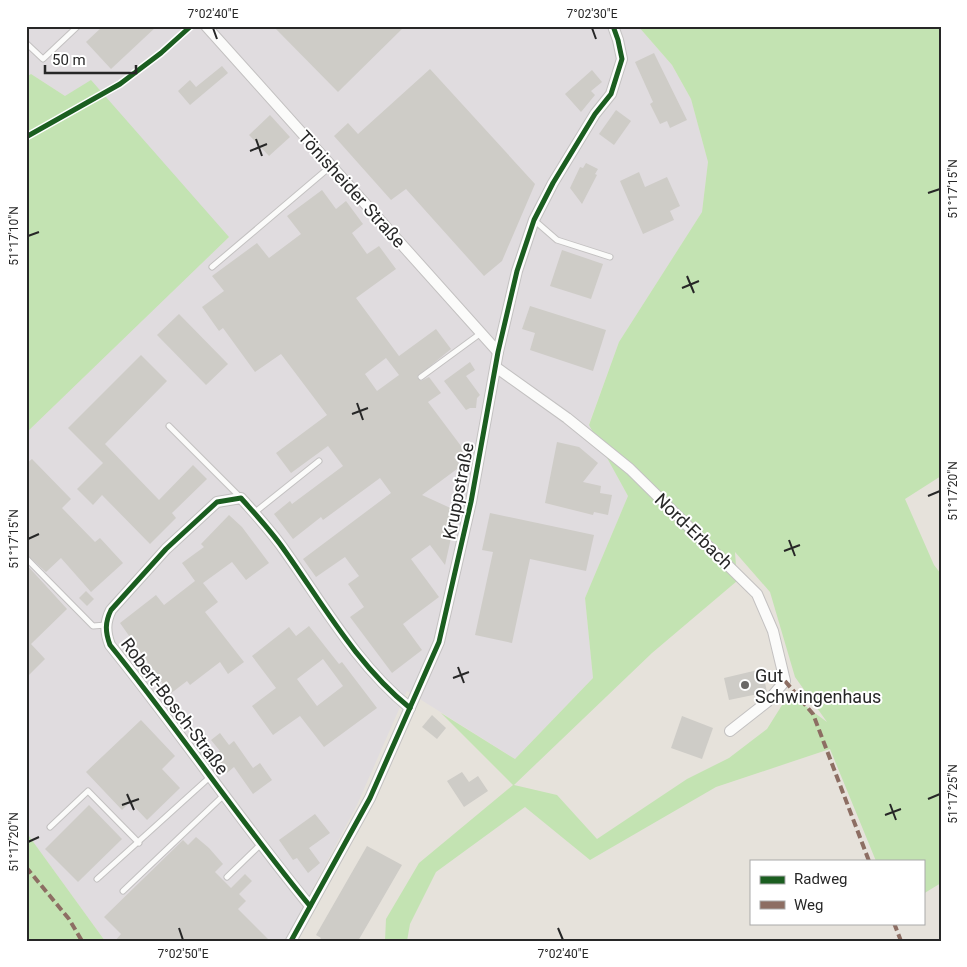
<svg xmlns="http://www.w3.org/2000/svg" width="967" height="967" font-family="Roboto,sans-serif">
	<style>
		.industrial { fill: #e0dcdf }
		.green { fill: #c3e3b2; fill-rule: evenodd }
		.building { fill: #ceccc7; fill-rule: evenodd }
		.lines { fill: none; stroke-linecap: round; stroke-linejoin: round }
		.lane-casing { stroke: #c3c1c1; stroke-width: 7 }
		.street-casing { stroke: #c3c1c1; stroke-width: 12 }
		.lane { stroke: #fbfbfa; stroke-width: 5 }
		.street { stroke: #fbfbfa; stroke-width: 10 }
		.quiet { stroke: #8d6e63; stroke-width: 4; stroke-dasharray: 8 4; stroke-linecap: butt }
		.cycleway-casing { stroke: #fff; stroke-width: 8 }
		.cycleway { stroke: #1b5e20; stroke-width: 5 }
		.ticks { fill: none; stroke: #272727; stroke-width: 2 }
		.poi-dot { fill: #6a6866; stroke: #fff; stroke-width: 2 }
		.labels { text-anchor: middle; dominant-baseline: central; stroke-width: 4; stroke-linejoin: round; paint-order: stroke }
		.street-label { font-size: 18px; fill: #272727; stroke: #fff }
		.poi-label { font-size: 18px; fill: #272727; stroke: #fff; text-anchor: start }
		.neatline { fill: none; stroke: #272727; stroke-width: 2 }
		.ticks-label { font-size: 12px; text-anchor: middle; fill: #272727 }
	</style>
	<rect width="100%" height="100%" fill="#e6e2db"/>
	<!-- industrial -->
	<path class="industrial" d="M 26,26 L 638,26 L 672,65 L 691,99 L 708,162 L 702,212 L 619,342 L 589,424 L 628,496 L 585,598 L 593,678 L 515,759 L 407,691 L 357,805 L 285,941 L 105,941 L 26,832 L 26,433 L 229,237 L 65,96 L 31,74 L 26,77 Z"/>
	<!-- green -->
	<g class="green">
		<path d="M 638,26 L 941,26 L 941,476 L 905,499 L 934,565 L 941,574 L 941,883 L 923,894 L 923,861 L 876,861 L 830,749 L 716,787 L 590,860 L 525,807 L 436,872 L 410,924 L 407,941 L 385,941 L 386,919 L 419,863 L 513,785 L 441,713 L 515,759 L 593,678 L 585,598 L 628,496 L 589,425 L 619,342 L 702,212 L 708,162 L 691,99 L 672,65 ZM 735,552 L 770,592 L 795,677 L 827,722 L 789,694 L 767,729 L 729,758 L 687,779 L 597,839 L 557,795 L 514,785 L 652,653 L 737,581 Z"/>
		<path d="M 31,74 L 65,96 L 91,80 L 229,237 L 26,433 L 26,77 Z"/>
		<path d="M 26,832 L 105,941 L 26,941 Z"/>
	</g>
	<!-- building -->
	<g class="building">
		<path d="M 103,26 L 157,26 L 111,69 L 86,42 Z"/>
		<path d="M 273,26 L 405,26 L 338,92 Z"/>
		<path d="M 654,53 L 687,120 L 670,128 L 667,121 L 660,124 L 650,104 L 653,102 L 635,62 Z"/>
		<path d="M 222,66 L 228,73 L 190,105 L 178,91 L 190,80 L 196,87 Z"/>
		<path d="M 430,69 L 535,184 L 502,261 L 484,276 L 406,189 L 391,200 L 334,136 L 348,123 L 358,134 Z"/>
		<path d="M 592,70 L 602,82 L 591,91 L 595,95 L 581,112 L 565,94 Z"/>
		<path d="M 616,110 L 631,121 L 614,145 L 599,134 Z"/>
		<path d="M 270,115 L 290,137 L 269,156 L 249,135 Z"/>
		<path d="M 586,163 L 598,169 L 595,174 L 597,175 L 582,204 L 570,188 L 580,167 L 583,168 Z"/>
		<path d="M 639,172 L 645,187 L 667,177 L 680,206 L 670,211 L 674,220 L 643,234 L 620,181 Z"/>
		<path d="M 322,190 L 336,209 L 346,201 L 363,224 L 352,233 L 367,254 L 379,246 L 396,269 L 356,298 L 399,356 L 436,329 L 451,349 L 417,377 L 421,381 L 429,377 L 441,393 L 428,402 L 464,450 L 454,457 L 461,466 L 422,495 L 457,511 L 445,565 L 430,545 L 411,559 L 439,597 L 403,624 L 422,650 L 392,673 L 350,617 L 364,607 L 348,584 L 359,576 L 345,557 L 316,577 L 303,559 L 391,493 L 380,478 L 323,520 L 321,517 L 293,539 L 274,514 L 290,501 L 292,504 L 343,466 L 328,446 L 291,473 L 276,453 L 327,415 L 281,354 L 255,372 L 223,328 L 219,331 L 202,307 L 224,291 L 212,276 L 257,243 L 269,258 L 301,234 L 287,216 ZM 386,358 L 399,375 L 377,391 L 365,374 Z"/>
		<path d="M 562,250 L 603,264 L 591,299 L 550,286 Z"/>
		<path d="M 530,306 L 606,330 L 593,371 L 530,350 L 535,333 L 522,329 Z"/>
		<path d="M 179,314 L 228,364 L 206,385 L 157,335 Z"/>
		<path d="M 141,355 L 167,381 L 105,444 L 159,500 L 193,465 L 207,479 L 172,513 L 176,518 L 150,544 L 102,495 L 93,505 L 77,489 L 103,463 L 68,428 Z"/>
		<path d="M 470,362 L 475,370 L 466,376 L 480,395 L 477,398 L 476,408 L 470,408 L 466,410 L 444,381 Z"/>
		<path d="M 557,442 L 579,447 L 598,463 L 583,482 L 601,486 L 600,493 L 612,495 L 608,515 L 594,512 L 593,515 L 545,503 Z"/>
		<path d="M 32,459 L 71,499 L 62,508 L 95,542 L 100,538 L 123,563 L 91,592 L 61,558 L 46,572 L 26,554 L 26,464 Z"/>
		<path d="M 490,513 L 594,535 L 586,571 L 530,559 L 512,643 L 475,635 L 493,552 L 482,550 Z"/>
		<path d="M 229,515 L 242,527 L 269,563 L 246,580 L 232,562 L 203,583 L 218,602 L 205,612 L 244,662 L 228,674 L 220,662 L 190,685 L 187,681 L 170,694 L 120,623 L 156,595 L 164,605 L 195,581 L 182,563 L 204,547 L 201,544 Z"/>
		<path d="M 26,564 L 67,609 L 31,644 L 45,659 L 26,678 Z"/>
		<path d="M 86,591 L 94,599 L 87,606 L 79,598 Z"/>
		<path d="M 309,626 L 339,664 L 342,662 L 377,708 L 324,747 L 300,716 L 273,735 L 252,706 L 276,688 L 252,656 L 289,627 L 296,636 ZM 323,659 L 343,686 L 317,706 L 297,679 Z"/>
		<path d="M 762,669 L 767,692 L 729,700 L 724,678 Z"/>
		<path d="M 432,715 L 446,728 L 437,739 L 422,727 Z"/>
		<path d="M 682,716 L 713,728 L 702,759 L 671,748 Z"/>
		<path d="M 141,720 L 175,756 L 162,769 L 180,788 L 147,820 L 130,802 L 122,810 L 86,772 Z"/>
		<path d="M 220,733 L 229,745 L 234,741 L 253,768 L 260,763 L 272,780 L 253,794 L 234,767 L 227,773 L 214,755 L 220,751 L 211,740 Z"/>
		<path d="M 462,772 L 469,782 L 478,776 L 488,791 L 464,807 L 447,781 Z"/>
		<path d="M 89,805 L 122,839 L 78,882 L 45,849 Z"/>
		<path d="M 315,814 L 330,833 L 309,848 L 320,863 L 308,873 L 297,858 L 293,860 L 279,840 Z"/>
		<path d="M 196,837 L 209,848 L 223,864 L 215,872 L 231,888 L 245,874 L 252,881 L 239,894 L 246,901 L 238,909 L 270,941 L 115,941 L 121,934 L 104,917 L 183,840 L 188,845 Z"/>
		<path d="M 367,846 L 402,865 L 358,941 L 319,941 L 321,938 L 316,935 Z"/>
	</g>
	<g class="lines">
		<!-- lane casing -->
		<g class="lane-casing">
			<g id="lane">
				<path d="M 26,43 L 43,59 L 78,26"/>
				<path d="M 534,220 L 557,240 L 610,257"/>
				<path d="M 212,267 L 331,166"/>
				<path d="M 421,377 L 481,333"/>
				<path d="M 169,426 L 241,498"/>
				<path d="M 254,513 L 319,461"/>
				<path d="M 26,558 L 93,626 L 106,625"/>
				<path d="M 50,827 L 88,791 L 139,843"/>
				<path d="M 227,877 L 260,845"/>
				<path d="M 97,879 L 211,776"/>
				<path d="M 123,891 L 224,795"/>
			</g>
		</g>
		<!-- street casing -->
		<g class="street-casing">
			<g id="street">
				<path d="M 206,26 L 498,352"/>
				<path d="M 497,368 L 567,418 L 630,469 L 757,594 L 773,631 L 785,681 L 767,702 L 730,731"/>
				<path d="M 310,906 C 240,821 179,730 110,645 C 105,632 105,622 111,610 L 166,549 L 217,502 L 241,498 C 256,515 272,532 285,551 C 324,606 357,665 410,708"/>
				<path d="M 291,941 L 370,798 L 439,642 L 471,502 L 498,352 L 517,271 L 534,220 L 553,183 L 595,114 L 611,94 L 622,59 L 618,40 L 613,26"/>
			</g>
		</g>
		<!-- lane -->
		<use href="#lane" class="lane"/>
		<!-- street -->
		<use href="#street" class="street"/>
		<!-- quiet -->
		<g class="quiet">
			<path d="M 785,681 L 813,714 L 869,861"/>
			<path d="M 26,867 L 69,919 L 82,941"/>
			<path d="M 894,923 L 901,941"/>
		</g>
		<!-- cycleway casing -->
		<g class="cycleway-casing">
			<g id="cycleway">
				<path d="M 26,137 L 120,84 L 161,53 L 191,26"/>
				<path d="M 310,906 C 240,821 179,730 110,645 C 105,632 105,622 111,610 L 166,549 L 217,502 L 241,498 C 256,515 272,532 285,551 C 324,606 357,665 410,708"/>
				<path d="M 291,941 L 370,798 L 439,642 L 471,502 L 498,352 L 517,271 L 534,220 L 553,183 L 595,114 L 611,94 L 622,59 L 618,40 L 613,26"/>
			</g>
		</g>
		<!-- cycleway -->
		<use href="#cycleway" class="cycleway"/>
	</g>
	<!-- ticks -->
	<path class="ticks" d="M 213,28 L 217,39M 592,28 L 596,39M 256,139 L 262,156M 250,151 L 267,144M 928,193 L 940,189M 28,236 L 39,232M 687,276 L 694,293M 682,288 L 699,281M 357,403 L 363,420M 352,414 L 368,408M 928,496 L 940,491M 28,539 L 39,534M 789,540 L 795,556M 784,551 L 800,545M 458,667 L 464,683M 453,678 L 469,672M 127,794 L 134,810M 928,799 L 940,794M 890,804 L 896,820M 122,805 L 139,799M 885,815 L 901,809M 28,842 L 39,837M 179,928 L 183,940M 558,928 L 563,940"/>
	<!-- markers -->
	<circle class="poi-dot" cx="745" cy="685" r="5"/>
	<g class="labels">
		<!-- street labels -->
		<g class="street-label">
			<text transform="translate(352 189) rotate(48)">Tönisheider Straße</text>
			<text transform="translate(458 491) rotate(-79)">Kruppstraße</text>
			<text transform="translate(694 531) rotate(44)">Nord-Erbach</text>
			<text transform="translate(175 706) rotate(53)">Robert-Bosch-Straße</text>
		</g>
		<!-- poi labels -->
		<g class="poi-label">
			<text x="755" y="675">Gut<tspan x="755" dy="21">Schwingenhaus</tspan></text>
		</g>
	</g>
	<!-- border -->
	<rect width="967" height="967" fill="none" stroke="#ffffff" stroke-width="55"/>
	<!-- legend -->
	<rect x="750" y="860" width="175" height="65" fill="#ffffff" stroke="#a9a9a9"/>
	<rect x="760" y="876" width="25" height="8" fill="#1b5e20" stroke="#a9a9a9"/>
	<text x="794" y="884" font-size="15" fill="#272727">Radweg</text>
	<rect x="760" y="901" width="25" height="8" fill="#8d6e63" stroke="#a9a9a9"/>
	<text x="794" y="910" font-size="15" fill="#272727">Weg</text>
	<!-- scale -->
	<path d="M45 65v8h91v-8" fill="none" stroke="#272727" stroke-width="2.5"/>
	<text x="52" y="65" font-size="15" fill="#272727" stroke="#ffffff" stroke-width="4" paint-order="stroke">50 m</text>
	<rect x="28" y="28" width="912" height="912" class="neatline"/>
	<g class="ticks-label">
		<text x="213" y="18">7°02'40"E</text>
		<text x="592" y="18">7°02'30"E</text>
		<text transform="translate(953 189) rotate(-90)" y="4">51°17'15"N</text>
		<text transform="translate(14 236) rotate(-90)" y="4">51°17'10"N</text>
		<text transform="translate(953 491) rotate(-90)" y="4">51°17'20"N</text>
		<text transform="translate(14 539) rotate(-90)" y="4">51°17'15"N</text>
		<text transform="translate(953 794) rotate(-90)" y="4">51°17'25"N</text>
		<text transform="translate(14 842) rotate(-90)" y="4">51°17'20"N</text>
		<text x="183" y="958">7°02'50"E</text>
		<text x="563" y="958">7°02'40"E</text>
	</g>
</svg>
